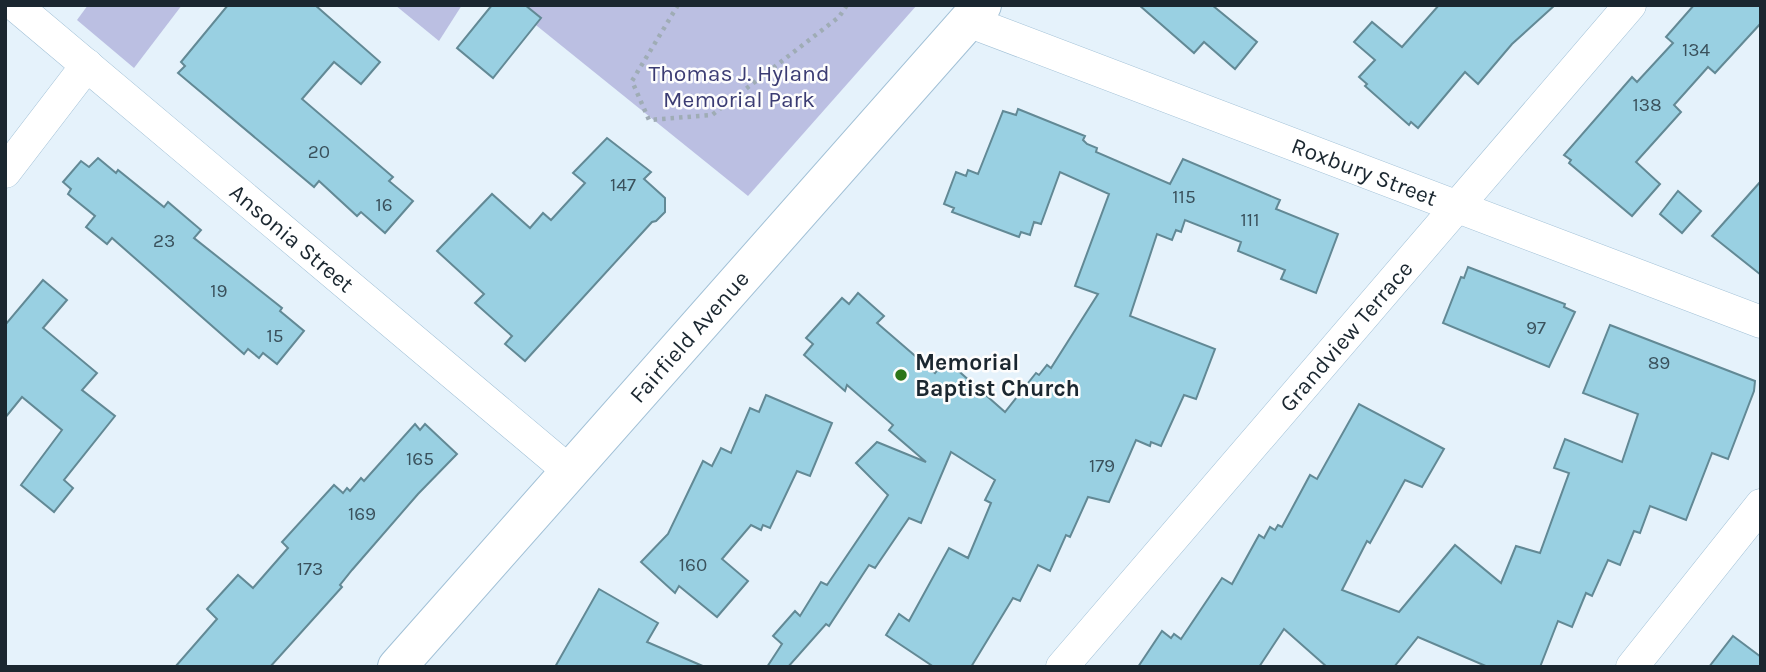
<svg xmlns="http://www.w3.org/2000/svg" width="1766" height="672" font-family="Karla,sans-serif">
	<style>
		.green { fill: #bbbfe2 }
		.building { fill: #99d0e2; stroke: #628995; stroke-width: 2 }
		.lines { fill: none; stroke-linecap: round; stroke-linejoin: round }
		.minor-casing { stroke: #a1c0d6; stroke-width: 33 }
		.secondary-casing { stroke: #a1c0d6; stroke-width: 40 }
		.path { stroke: #9facb5; stroke-width: 4.5; stroke-dasharray: 3.5 5; stroke-linecap: butt }
		.minor { stroke: #fff; stroke-width: 32 }
		.secondary { stroke: #fff; stroke-width: 38 }
		.poi-dot { fill: #2c7519; stroke: #fdfdfd; stroke-width: 2.5 }
		.labels { text-anchor: middle; dominant-baseline: central; stroke-width: 5; stroke-linejoin: round; paint-order: stroke }
		.number-label { font-size: 19px; fill: #3a515c }
		.park-label { font-size: 23px; fill: #3b3c73; stroke: #fdfdfd }
		.street-label { font-size: 23px; fill: #1b2730; stroke: #fdfdfd }
		.poi-label { font-size: 23px; font-weight: bold; fill: #1b2730; stroke: #fdfdfd; text-anchor: start }
	</style>
	<rect width="100%" height="100%" fill="#e5f2fb"/>
	<!-- green -->
	<g class="green">
		<path d="M 88,5 L 182,5 L 134,68 L 77,20 Z"/>
		<path d="M 395,5 L 462,5 L 439,41 Z"/>
		<path d="M 511,5 L 917,5 L 748,196 Z"/>
	</g>
	<!-- building -->
	<g class="building">
		<path d="M 228,5 L 315,5 L 380,62 L 361,84 L 334,62 L 302,99 L 393,177 L 389,181 L 413,201 L 385,233 L 361,212 L 357,216 L 319,181 L 314,187 L 178,73 L 185,66 L 181,62 Z"/>
		<path d="M 492,5 L 525,5 L 541,18 L 493,78 L 457,48 Z"/>
		<path d="M 1139,5 L 1212,5 L 1257,42 L 1235,69 L 1204,42 L 1194,53 Z"/>
		<path d="M 1439,5 L 1555,5 L 1512,44 L 1478,84 L 1465,72 L 1418,128 L 1411,122 L 1409,125 L 1365,86 L 1367,84 L 1359,77 L 1375,60 L 1354,42 L 1372,22 L 1402,47 Z"/>
		<path d="M 1694,5 L 1761,5 L 1761,23 L 1715,73 L 1708,67 L 1674,105 L 1681,112 L 1636,162 L 1660,184 L 1632,216 L 1569,163 L 1571,160 L 1564,155 L 1632,77 L 1637,82 L 1673,43 L 1666,37 Z"/>
		<path d="M 1018,109 L 1085,136 L 1083,140 L 1087,144 L 1097,148 L 1096,152 L 1170,184 L 1183,159 L 1280,200 L 1276,209 L 1338,234 L 1316,293 L 1281,279 L 1285,270 L 1238,251 L 1241,242 L 1185,220 L 1181,232 L 1176,230 L 1172,240 L 1157,234 L 1130,316 L 1215,349 L 1196,399 L 1184,395 L 1161,446 L 1151,442 L 1150,446 L 1136,440 L 1109,502 L 1088,497 L 1070,537 L 1066,535 L 1050,571 L 1038,565 L 1020,601 L 1013,598 L 971,667 L 934,667 L 886,635 L 899,614 L 909,621 L 949,548 L 968,558 L 991,503 L 985,500 L 995,480 L 951,452 L 921,523 L 909,518 L 875,568 L 869,565 L 829,626 L 826,624 L 788,667 L 767,667 L 782,644 L 773,636 L 795,611 L 800,616 L 821,582 L 827,585 L 888,495 L 856,463 L 877,442 L 926,462 L 889,430 L 893,425 L 847,385 L 845,391 L 804,355 L 813,344 L 806,338 L 842,298 L 849,304 L 858,293 L 884,316 L 877,323 L 935,373 L 946,360 L 1005,412 L 1036,373 L 1039,375 L 1047,365 L 1051,368 L 1098,294 L 1075,286 L 1109,194 L 1060,172 L 1041,224 L 1034,222 L 1030,235 L 1021,232 L 1019,237 L 952,212 L 954,208 L 944,204 L 956,172 L 966,176 L 968,170 L 978,174 L 1003,111 L 1016,115 Z"/>
		<path d="M 607,138 L 651,172 L 644,179 L 665,198 L 665,212 L 656,221 L 652,222 L 525,361 L 505,344 L 512,336 L 475,303 L 484,294 L 437,251 L 492,194 L 530,228 L 543,213 L 551,220 L 585,183 L 573,173 Z"/>
		<path d="M 98,158 L 116,173 L 118,170 L 164,207 L 168,202 L 201,230 L 194,238 L 282,308 L 280,311 L 304,331 L 277,364 L 263,353 L 259,358 L 248,349 L 244,354 L 112,238 L 107,244 L 86,227 L 95,216 L 68,194 L 71,189 L 63,182 L 81,161 L 89,167 Z"/>
		<path d="M 1761,181 L 1761,275 L 1712,236 Z"/>
		<path d="M 1678,191 L 1701,211 L 1682,233 L 1660,214 Z"/>
		<path d="M 1468,267 L 1565,304 L 1564,307 L 1575,312 L 1549,367 L 1443,323 L 1461,277 L 1464,278 Z"/>
		<path d="M 43,280 L 67,300 L 43,328 L 97,373 L 82,390 L 115,416 L 64,480 L 73,488 L 54,512 L 21,485 L 62,430 L 22,397 L 5,418 L 5,325 Z"/>
		<path d="M 1610,325 L 1755,381 L 1754,391 L 1728,459 L 1712,453 L 1686,520 L 1650,506 L 1640,533 L 1634,531 L 1620,565 L 1608,560 L 1592,596 L 1586,593 L 1572,627 L 1558,621 L 1540,667 L 1488,667 L 1418,637 L 1394,667 L 1327,667 L 1284,629 L 1259,667 L 1138,667 L 1162,631 L 1171,638 L 1174,634 L 1181,639 L 1222,578 L 1232,584 L 1259,535 L 1264,538 L 1270,527 L 1275,530 L 1278,525 L 1282,527 L 1310,475 L 1317,479 L 1359,404 L 1444,449 L 1422,487 L 1405,480 L 1370,543 L 1367,541 L 1342,590 L 1399,612 L 1455,545 L 1501,583 L 1516,546 L 1540,553 L 1569,473 L 1554,468 L 1565,439 L 1622,462 L 1638,414 L 1583,393 Z"/>
		<path d="M 766,395 L 832,423 L 810,476 L 797,471 L 770,528 L 763,525 L 761,530 L 751,525 L 722,559 L 748,581 L 717,617 L 679,586 L 675,593 L 641,562 L 668,534 L 703,461 L 712,466 L 721,448 L 731,453 L 750,408 L 759,412 Z"/>
		<path d="M 415,424 L 420,430 L 425,424 L 457,454 L 418,494 L 352,570 L 340,585 L 342,587 L 270,667 L 175,667 L 217,619 L 207,609 L 238,575 L 253,588 L 288,548 L 282,542 L 334,485 L 343,493 L 347,488 L 350,491 L 361,478 L 364,481 Z"/>
		<path d="M 599,589 L 658,623 L 647,642 L 705,667 L 555,667 Z"/>
		<path d="M 1733,636 L 1761,657 L 1761,667 L 1709,667 Z"/>
	</g>
	<g class="lines">
		<!-- minor casing -->
		<g class="minor-casing">
			<g id="minor">
				<path id="s1" d="M 15,5 L 569,471"/>
				<path id="s2" d="M 968,21 L 1761,322"/>
				<path d="M 5,172 L 87,65"/>
				<path id="s3" d="M 1062,667 L 1630,5"/>
				<path d="M 1632,667 L 1761,505"/>
			</g>
		</g>
		<!-- secondary casing -->
		<g class="secondary-casing">
			<g id="secondary">
				<path id="s4" d="M 397,667 L 982,5"/>
			</g>
		</g>
		<!-- path -->
		<path class="path" d="M 678,5 L 632,81 L 649,120 L 712,115 L 839,17 L 847,5"/>
		<!-- minor -->
		<use href="#minor" class="minor"/>
		<!-- secondary -->
		<use href="#secondary" class="secondary"/>
	</g>
	<!-- markers -->
	<circle class="poi-dot" cx="901" cy="375" r="7"/>
	<g class="labels">
		<!-- number labels -->
		<g class="number-label">
			<text x="1696" y="50">134</text>
			<text x="1647" y="105">138</text>
			<text x="319" y="152">20</text>
			<text x="623" y="185">147</text>
			<text x="1184" y="197">115</text>
			<text x="384" y="205">16</text>
			<text x="1250" y="220">111</text>
			<text x="164" y="241">23</text>
			<text x="219" y="291">19</text>
			<text x="1536" y="328">97</text>
			<text x="275" y="336">15</text>
			<text x="1659" y="363">89</text>
			<text x="420" y="459">165</text>
			<text x="1102" y="466">179</text>
			<text x="362" y="514">169</text>
			<text x="693" y="565">160</text>
			<text x="310" y="569">173</text>
		</g>
		<!-- park labels -->
		<g class="park-label">
			<text x="739" y="73">Thomas J. Hyland<tspan x="739" dy="26">Memorial Park</tspan></text>
		</g>
		<!-- street labels -->
		<g class="street-label">
			<text stroke="none"><textPath href="#s2" startOffset="424">Roxbury Street</textPath></text>
			<text stroke="none"><textPath href="#s1" startOffset="362">Ansonia Street</textPath></text>
			<text stroke="none"><textPath href="#s4" startOffset="441">Fairfield Avenue</textPath></text>
			<text stroke="none"><textPath href="#s3" startOffset="436">Grandview Terrace</textPath></text>
		</g>
		<!-- poi labels -->
		<g class="poi-label">
			<text x="915" y="362">Memorial<tspan x="915" dy="26">Baptist Church</tspan></text>
		</g>
	</g>
	<!-- border -->
	<rect width="1766" height="672" fill="none" stroke="#1b2730" stroke-width="14"/>
</svg>
